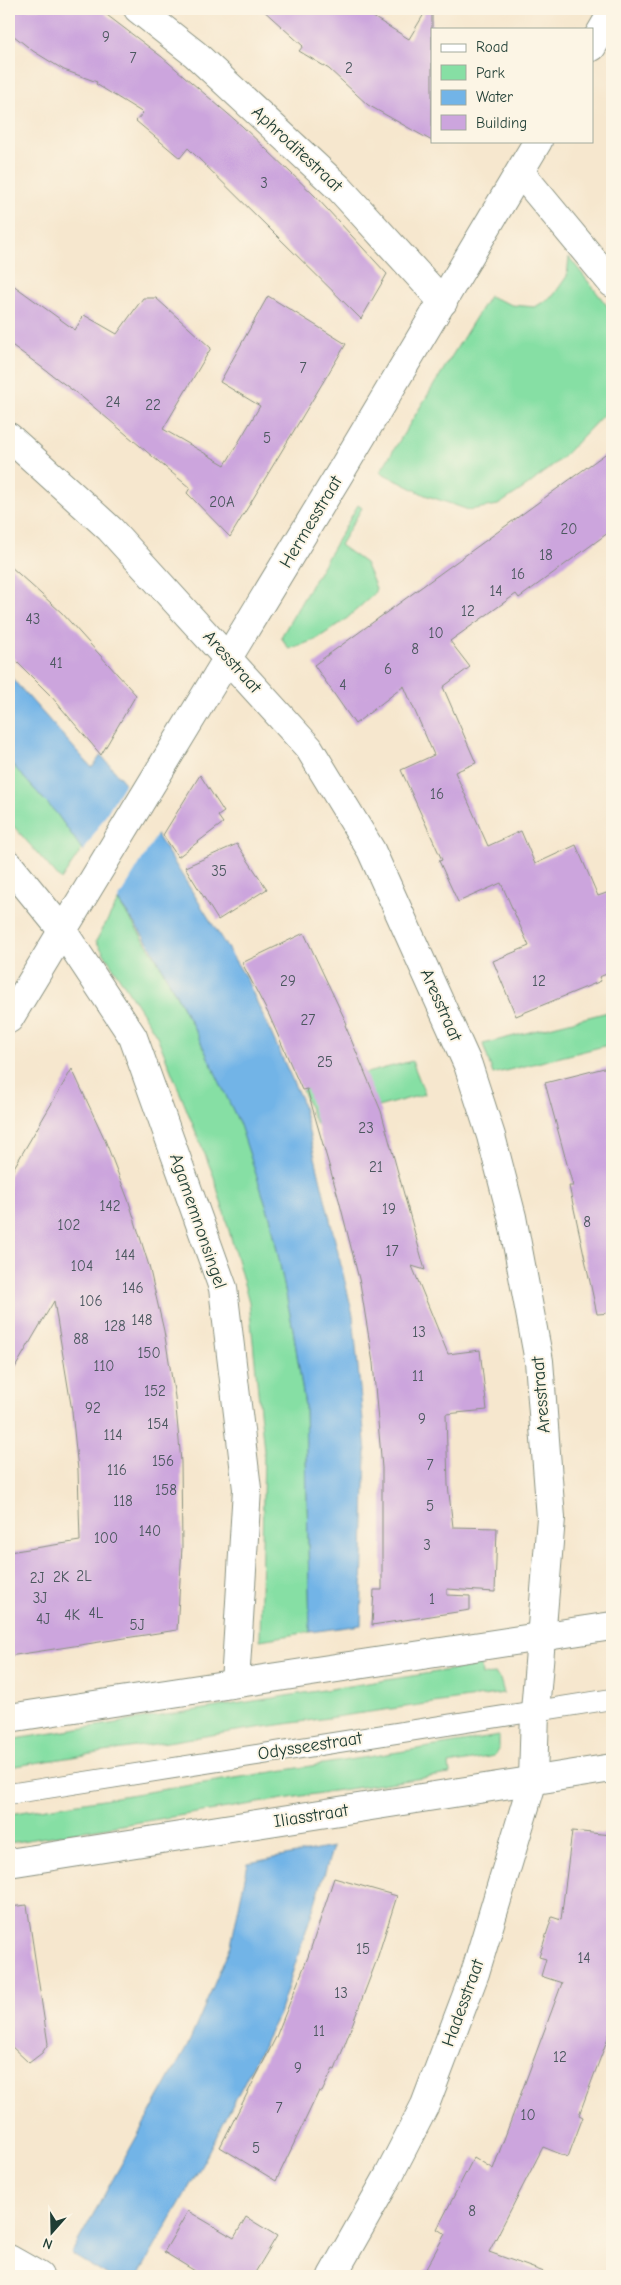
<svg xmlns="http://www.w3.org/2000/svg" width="621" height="2285" font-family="'Comic Neue',sans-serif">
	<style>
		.green { fill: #86dfa4; stroke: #528e6c }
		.water { fill: #72b4e7; stroke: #48788e }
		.pier { fill: #f6e7ce }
		.building { fill: #cca5dd }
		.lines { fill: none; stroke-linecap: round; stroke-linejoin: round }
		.service-casing { stroke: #8a9281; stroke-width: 22 }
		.minor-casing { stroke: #8a9281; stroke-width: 30 }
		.service { stroke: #fff; stroke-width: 20 }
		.minor { stroke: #fff; stroke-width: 28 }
		.labels { text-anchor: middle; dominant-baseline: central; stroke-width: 4; stroke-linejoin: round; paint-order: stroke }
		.number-label { font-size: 15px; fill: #4a575e }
		.street-label { font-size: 18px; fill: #1f3d34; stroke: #fcf5e5 }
	</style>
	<rect width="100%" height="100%" fill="#fcf5e5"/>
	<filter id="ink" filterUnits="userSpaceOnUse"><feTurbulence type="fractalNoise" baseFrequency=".02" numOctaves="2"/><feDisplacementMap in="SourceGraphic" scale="10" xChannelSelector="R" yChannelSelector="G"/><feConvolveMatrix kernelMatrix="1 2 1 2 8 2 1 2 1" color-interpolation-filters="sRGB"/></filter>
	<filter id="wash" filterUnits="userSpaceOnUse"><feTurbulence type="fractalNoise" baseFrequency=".0096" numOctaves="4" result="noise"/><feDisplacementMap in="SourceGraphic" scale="20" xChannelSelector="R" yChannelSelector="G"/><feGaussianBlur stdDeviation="1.12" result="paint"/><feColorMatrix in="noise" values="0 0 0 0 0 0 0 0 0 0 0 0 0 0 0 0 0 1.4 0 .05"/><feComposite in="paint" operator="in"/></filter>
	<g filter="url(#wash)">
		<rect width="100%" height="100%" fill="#f6e7ce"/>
		<!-- green -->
		<g class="green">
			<path d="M 569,257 L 612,312 L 612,402 L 603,415 L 563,457 L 527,486 L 498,505 L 469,510 L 425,495 L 380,472 L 489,296 L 512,305 L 535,307 L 553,296 L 567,276 Z"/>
			<path d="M 358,505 L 362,508 L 340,545 L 365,563 L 376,588 L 374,594 L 344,621 L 315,640 L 289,649 L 281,637 Z"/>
			<path d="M 9,761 L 57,814 L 82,849 L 61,880 L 9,821 Z"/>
			<path d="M 118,901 L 156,958 L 197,1034 L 240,1125 L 271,1220 L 293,1329 L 305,1406 L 310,1632 L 260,1640 L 264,1451 L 249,1302 L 214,1177 L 157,1036 L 96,941 Z"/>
			<path d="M 612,1011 L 612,1044 L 493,1074 L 483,1044 Z"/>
			<path d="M 412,1061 L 425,1094 L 316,1124 L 302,1090 Z"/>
			<path d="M 481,1665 L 482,1675 L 495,1674 L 500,1679 L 504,1693 L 243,1730 L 9,1767 L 9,1740 Z"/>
			<path d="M 499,1736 L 499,1748 L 494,1756 L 449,1764 L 450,1774 L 327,1792 L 9,1843 L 9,1814 Z"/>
		</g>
		<!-- water -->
		<g class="water">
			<path d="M 9,675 L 92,768 L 101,755 L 124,782 L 246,978 L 301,1099 L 353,1315 L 366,1452 L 361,1625 L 310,1632 L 305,1406 L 293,1329 L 271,1220 L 240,1125 L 197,1034 L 151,947 L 57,814 L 9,761 Z"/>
			<path d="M 333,1847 L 279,2014 L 204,2161 L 138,2276 L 108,2276 L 71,2254 L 187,2047 L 231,1945 L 248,1863 Z"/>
		</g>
		<!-- pier -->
		<path class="pier" d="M 126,781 L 158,833 L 116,903 L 82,854 Z"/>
		<g id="blocks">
			<!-- building -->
			<g class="building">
				<path d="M 9,9 L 99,9 L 162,57 L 242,126 L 315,196 L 387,274 L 361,319 L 188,148 L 180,158 L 136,121 L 143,113 L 96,84 L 97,82 L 64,70 L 33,51 L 9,32 Z"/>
				<path d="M 262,9 L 360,9 L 409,39 L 427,9 L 432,9 L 432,141 L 368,105 L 329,69 L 299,51 L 303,46 Z"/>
				<path d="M 9,282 L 75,330 L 84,315 L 117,334 L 143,298 L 156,298 L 211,348 L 163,429 L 225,465 L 260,406 L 220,382 L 268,296 L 346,344 L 230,537 L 187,493 L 190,488 L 83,398 L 9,343 Z"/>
				<path d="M 612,449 L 612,530 L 519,598 L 516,594 L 450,641 L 470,667 L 443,687 L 476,763 L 455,772 L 488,846 L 521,831 L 535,864 L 576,845 L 598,896 L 612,891 L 612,972 L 599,977 L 601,981 L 516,1016 L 493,961 L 529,946 L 501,883 L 458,902 L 439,861 L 442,860 L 401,770 L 434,755 L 404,686 L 355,724 L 314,665 Z"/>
				<path d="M 9,565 L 62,613 L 136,695 L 101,755 L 51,696 L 9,654 Z"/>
				<path d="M 200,775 L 224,812 L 218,816 L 223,823 L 178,857 L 163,835 Z"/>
				<path d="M 237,844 L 267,889 L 218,920 L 185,867 Z"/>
				<path d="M 304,933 L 347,1024 L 345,1025 L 381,1111 L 425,1270 L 412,1266 L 448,1354 L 480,1350 L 487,1410 L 446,1414 L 448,1485 L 453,1527 L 497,1528 L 495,1592 L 447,1589 L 447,1595 L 470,1596 L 470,1610 L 372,1625 L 374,1590 L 382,1590 L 382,1468 L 373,1363 L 360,1283 L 339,1200 L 307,1089 L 302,1090 L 269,1015 L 242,963 Z"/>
				<path d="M 612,1066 L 612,1313 L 597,1314 L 569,1186 L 573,1186 L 545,1083 Z"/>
				<path d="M 72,1069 L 105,1140 L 129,1202 L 149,1266 L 164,1331 L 175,1397 L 181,1462 L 182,1547 L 177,1630 L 9,1656 L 9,1552 L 80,1541 L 78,1470 L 72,1411 L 54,1301 L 9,1378 L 9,1176 Z"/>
				<path d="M 572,1831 L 612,1835 L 612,2027 L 579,2115 L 583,2117 L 568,2157 L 543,2147 L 489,2252 L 544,2272 L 543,2276 L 422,2276 L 445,2234 L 437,2229 L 474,2157 L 493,2169 L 562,1983 L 541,1976 L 546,1959 L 539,1957 L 552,1917 L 561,1920 Z"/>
				<path d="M 334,1878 L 397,1896 L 376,1962 L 335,2070 L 333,2069 L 322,2092 L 319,2091 L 276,2181 L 220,2147 L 276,2037 L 308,1957 Z"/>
				<path d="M 27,1905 L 48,2044 L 42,2053 L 29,2063 L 9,2044 L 9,1907 Z"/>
				<path d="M 188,2211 L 234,2238 L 246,2217 L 277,2236 L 253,2276 L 203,2276 L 164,2252 Z"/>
			</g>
		</g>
	</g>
	<g filter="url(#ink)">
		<use href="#blocks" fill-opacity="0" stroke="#8a9281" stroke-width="1"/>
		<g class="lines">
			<!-- service casing -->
			<g class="service-casing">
				<path id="service" d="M 9,1794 L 612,1699"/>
			</g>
			<!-- minor casing -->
			<g class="minor-casing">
				<g id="minor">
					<path d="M 138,9 L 195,54 L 340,189 L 443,302"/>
					<path d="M 592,47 L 612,13"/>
					<path d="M 520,172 L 612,283"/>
					<path d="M 9,437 L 110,529 L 309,748 L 371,850 L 468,1065 L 491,1136 L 512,1217 L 539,1361 L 551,1518 L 535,1711 L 533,1780 L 475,1973 L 425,2105 L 388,2177 L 332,2276"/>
					<path d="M 9,865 L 62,930 L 133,1037 L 223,1288 L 247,1489 L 235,1683"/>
					<path d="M 9,1019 L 343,468 L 538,141"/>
					<path d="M 9,1718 L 612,1626"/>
					<path d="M 9,1863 L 612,1768"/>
					<path d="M 9,2259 L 39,2276"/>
				</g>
			</g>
			<!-- service -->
			<use href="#service" class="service"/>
			<!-- minor -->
			<use href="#minor" class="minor"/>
		</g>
	</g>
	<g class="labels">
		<!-- number labels -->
		<g class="number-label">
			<text x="106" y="37">9</text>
			<text x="133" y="58">7</text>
			<text x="349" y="68">2</text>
			<text x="264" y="183">3</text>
			<text x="303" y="368">7</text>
			<text x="113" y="402">24</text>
			<text x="153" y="405">22</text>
			<text x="267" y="438">5</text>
			<text x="222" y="502">20A</text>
			<text x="569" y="529">20</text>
			<text x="546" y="555">18</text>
			<text x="518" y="574">16</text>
			<text x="496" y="591">14</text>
			<text x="468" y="611">12</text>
			<text x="33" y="619">43</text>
			<text x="436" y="633">10</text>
			<text x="415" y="649">8</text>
			<text x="56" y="663">41</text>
			<text x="388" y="669">6</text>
			<text x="343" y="685">4</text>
			<text x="437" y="794">16</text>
			<text x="219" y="871">35</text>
			<text x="288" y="981">29</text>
			<text x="539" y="981">12</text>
			<text x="308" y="1020">27</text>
			<text x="325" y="1062">25</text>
			<text x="366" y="1128">23</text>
			<text x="376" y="1167">21</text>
			<text x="110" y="1206">142</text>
			<text x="389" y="1209">19</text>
			<text x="587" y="1222">8</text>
			<text x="69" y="1225">102</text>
			<text x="392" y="1251">17</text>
			<text x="125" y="1255">144</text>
			<text x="82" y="1266">104</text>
			<text x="133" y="1288">146</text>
			<text x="91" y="1301">106</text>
			<text x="142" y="1320">148</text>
			<text x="115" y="1326">128</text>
			<text x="419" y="1332">13</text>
			<text x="81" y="1339">88</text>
			<text x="149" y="1353">150</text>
			<text x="104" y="1366">110</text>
			<text x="418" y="1376">11</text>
			<text x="155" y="1391">152</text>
			<text x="93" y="1408">92</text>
			<text x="422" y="1419">9</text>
			<text x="158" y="1424">154</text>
			<text x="113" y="1435">114</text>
			<text x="163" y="1461">156</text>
			<text x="430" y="1465">7</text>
			<text x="117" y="1470">116</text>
			<text x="166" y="1490">158</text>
			<text x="123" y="1501">118</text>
			<text x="430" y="1506">5</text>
			<text x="150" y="1531">140</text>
			<text x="106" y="1538">100</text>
			<text x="427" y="1545">3</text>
			<text x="84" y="1576">2L</text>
			<text x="61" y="1577">2K</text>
			<text x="37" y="1578">2J</text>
			<text x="40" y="1598">3J</text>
			<text x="432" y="1599">1</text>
			<text x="96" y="1613">4L</text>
			<text x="72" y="1615">4K</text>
			<text x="43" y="1619">4J</text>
			<text x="137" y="1625">5J</text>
			<text x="363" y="1949">15</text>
			<text x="584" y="1958">14</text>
			<text x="341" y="1993">13</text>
			<text x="319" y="2031">11</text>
			<text x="560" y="2057">12</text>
			<text x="298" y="2068">9</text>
			<text x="279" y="2108">7</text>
			<text x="528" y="2115">10</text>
			<text x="256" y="2148">5</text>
			<text x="472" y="2211">8</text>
		</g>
		<!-- street labels -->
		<g class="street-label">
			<text transform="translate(297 149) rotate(43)">Aphroditestraat</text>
			<text transform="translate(311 522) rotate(-59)">Hermesstraat</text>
			<text transform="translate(232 662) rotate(48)">Aresstraat</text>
			<text transform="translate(441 1005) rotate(66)">Aresstraat</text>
			<text transform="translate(198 1221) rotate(71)">Agamemnonsingel</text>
			<text transform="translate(541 1395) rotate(-95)">Aresstraat</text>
			<text transform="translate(310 1746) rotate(-9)">Odysseestraat</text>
			<text transform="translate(311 1816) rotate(-9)">Iliasstraat</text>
			<text transform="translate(463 2003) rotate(-70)">Hadesstraat</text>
		</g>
	</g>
	<!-- margin -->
	<rect width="621" height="2285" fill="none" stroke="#fcf5e5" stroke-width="30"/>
	<!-- legend -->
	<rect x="431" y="28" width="162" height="115" fill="#fcf5e5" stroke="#a4ab9e"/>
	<rect x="441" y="44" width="25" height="8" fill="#ffffff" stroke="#a4ab9e"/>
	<text x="476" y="52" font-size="15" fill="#1f3d34">Road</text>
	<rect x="441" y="65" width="25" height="15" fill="#86dfa4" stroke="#a4ab9e"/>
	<text x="476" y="78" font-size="15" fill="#1f3d34">Park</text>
	<rect x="441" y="90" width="25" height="15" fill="#72b4e7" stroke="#a4ab9e"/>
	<text x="476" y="102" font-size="15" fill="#1f3d34">Water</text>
	<rect x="441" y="115" width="25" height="15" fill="#cca5dd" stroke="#a4ab9e"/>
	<text x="476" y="128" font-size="15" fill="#1f3d34">Building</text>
	<!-- north arrow -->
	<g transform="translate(52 2232) rotate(200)" stroke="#fcf5e5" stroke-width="4" paint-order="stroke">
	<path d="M0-4L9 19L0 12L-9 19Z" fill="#1f3d34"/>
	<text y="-8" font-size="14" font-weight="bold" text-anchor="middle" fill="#1f3d34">N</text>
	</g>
</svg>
